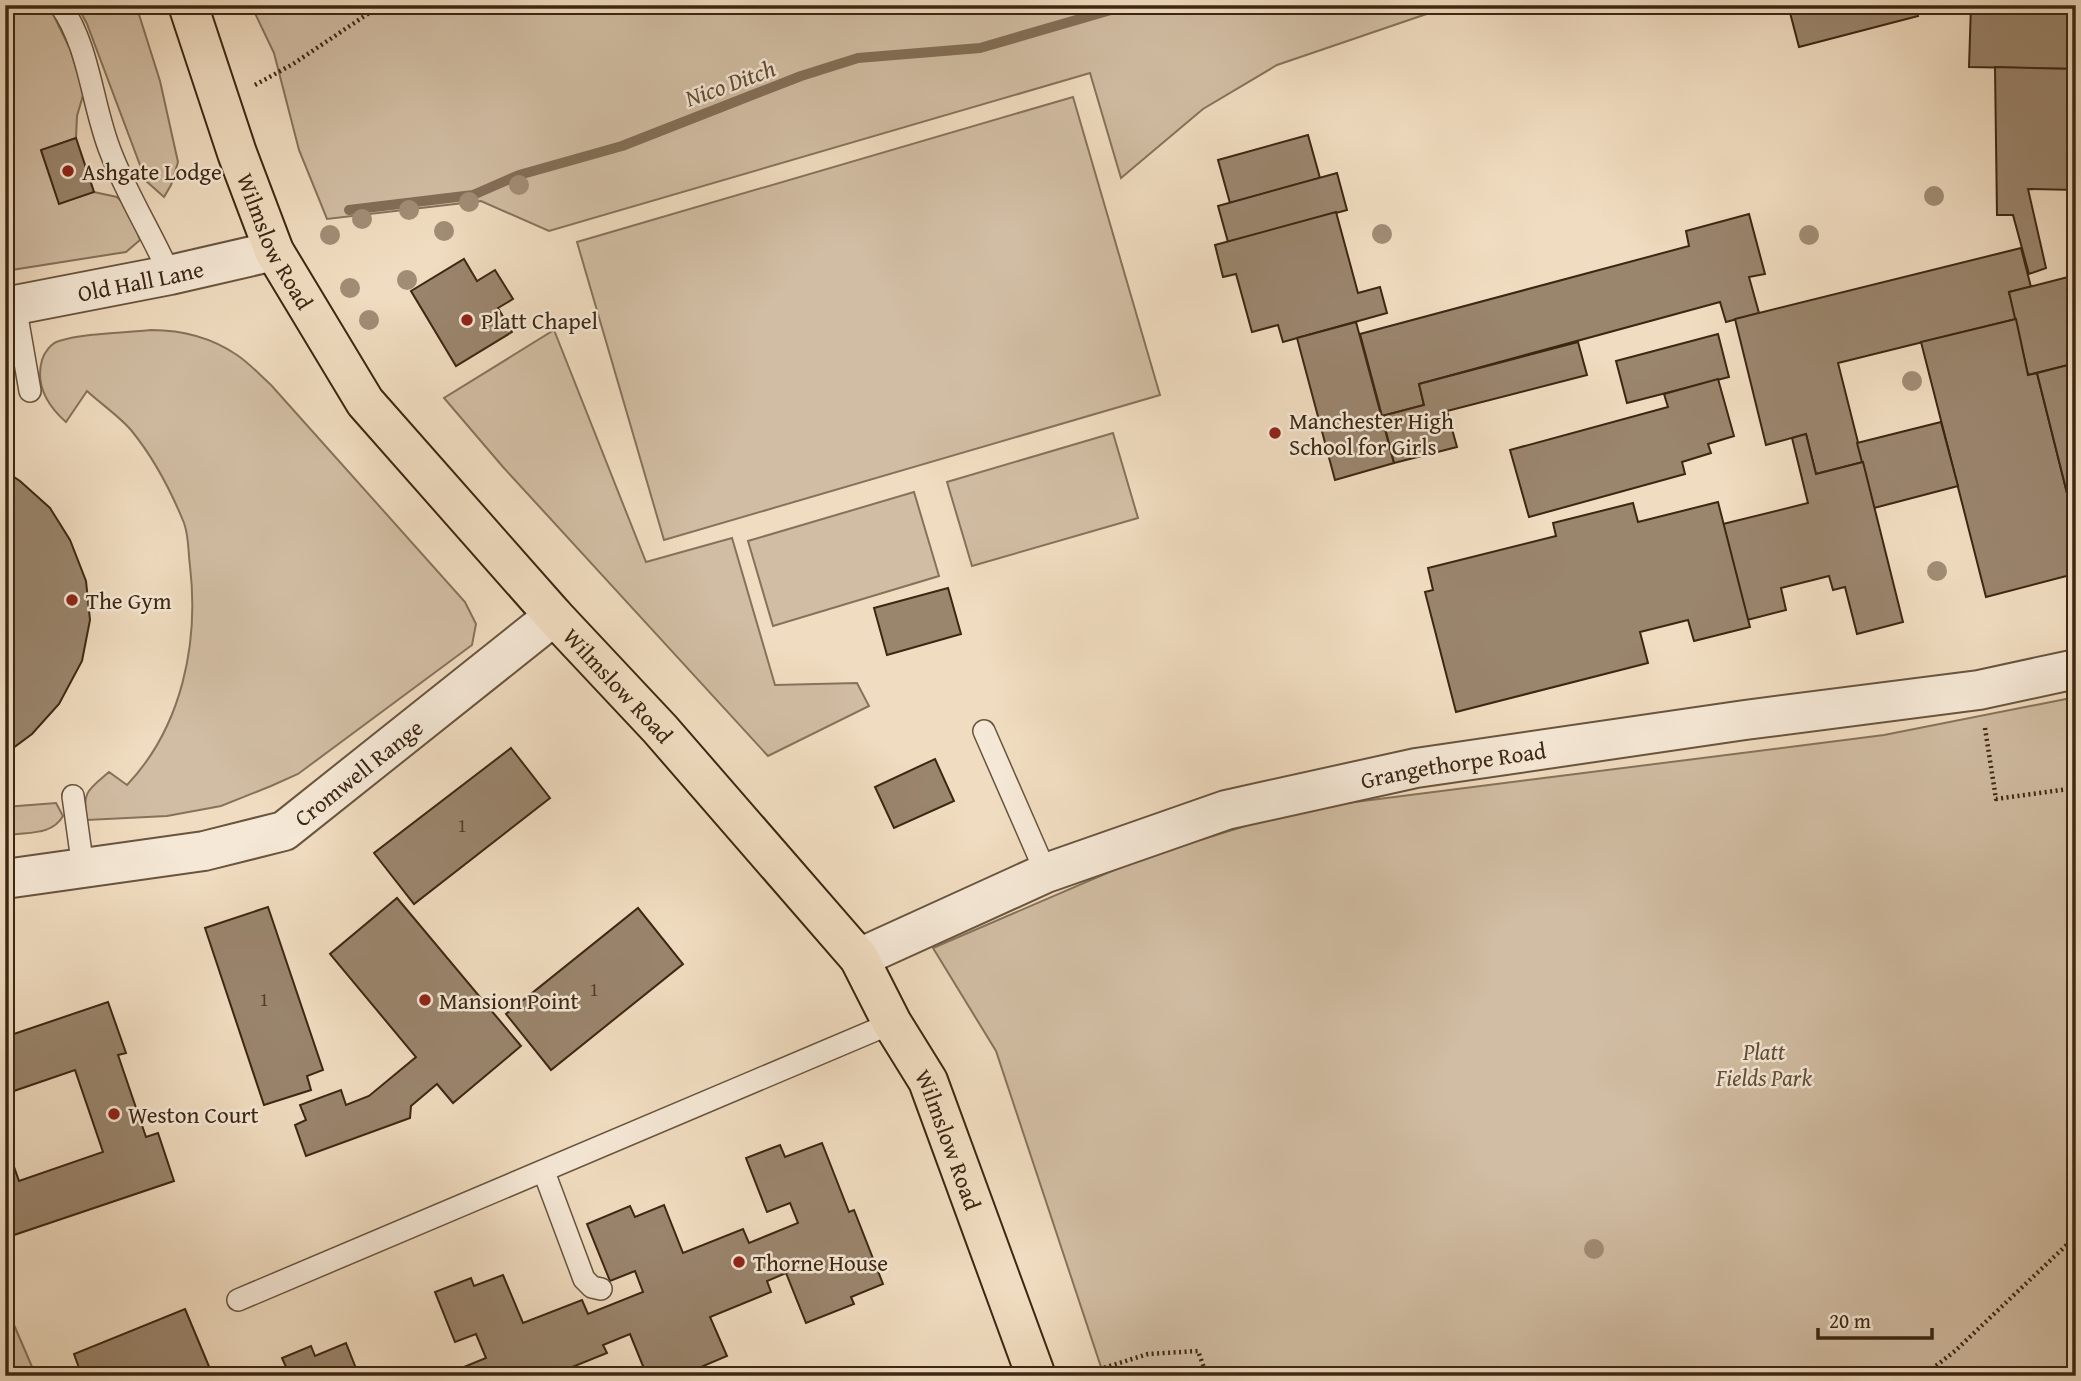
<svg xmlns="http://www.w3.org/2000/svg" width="2081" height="1381" font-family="'Gentium Book Plus',serif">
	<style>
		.green { fill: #d1bda3; stroke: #86725b; stroke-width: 2 }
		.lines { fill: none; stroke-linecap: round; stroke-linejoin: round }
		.stream { stroke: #836e57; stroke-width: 10 }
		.building { fill: #9a856d; stroke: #3c2713; stroke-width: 2 }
		.service-casing { stroke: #69543e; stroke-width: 24 }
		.minor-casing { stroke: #69543e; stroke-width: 42 }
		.trunk-casing { stroke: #3c2713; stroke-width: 42 }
		.path { stroke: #3c2713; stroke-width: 4.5; stroke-dasharray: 2 3.5; stroke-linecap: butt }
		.service { stroke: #f5e8d6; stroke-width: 21 }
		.minor { stroke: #f5e8d6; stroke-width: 38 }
		.trunk { stroke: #f0dcc0; stroke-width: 38 }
		.tree { fill: #a18d75 }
		.poi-dot { fill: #8f2418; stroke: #f5e8d6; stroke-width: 2.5 }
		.labels { text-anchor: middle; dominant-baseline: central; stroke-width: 5; stroke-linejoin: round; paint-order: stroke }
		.number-label { font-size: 19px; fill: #543e2a }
		.poi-label { font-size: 23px; fill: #3c2713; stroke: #f5e8d6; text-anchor: start }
		.street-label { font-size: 23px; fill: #3c2713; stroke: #f5e8d6 }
		.park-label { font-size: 23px; font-style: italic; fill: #614c37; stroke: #f5e8d6 }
		.water-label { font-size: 24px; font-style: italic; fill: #604b35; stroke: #f5e8d6 }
	</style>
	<rect width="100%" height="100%" fill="#f0dcc0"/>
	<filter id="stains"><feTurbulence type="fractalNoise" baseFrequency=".00286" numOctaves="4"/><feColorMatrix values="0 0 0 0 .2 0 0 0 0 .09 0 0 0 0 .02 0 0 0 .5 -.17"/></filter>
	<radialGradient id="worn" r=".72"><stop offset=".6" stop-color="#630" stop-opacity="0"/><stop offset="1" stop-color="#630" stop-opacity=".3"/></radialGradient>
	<!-- green -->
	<g class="green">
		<path d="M 5,5 L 46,5 L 52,12 L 70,49 L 84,92 L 77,116 L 76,138 L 41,150 L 59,203 L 94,192 L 117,197 L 127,207 L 140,240 L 126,252 L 5,271 Z"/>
		<path d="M 77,5 L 136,5 L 160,81 L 178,162 L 171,185 L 164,197 L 146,181 L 87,24 Z"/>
		<path d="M 251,5 L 1453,5 L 1277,65 L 1203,109 L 1121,178 L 1090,73 L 549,231 L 481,201 L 327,219 L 299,150 L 274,53 Z"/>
		<path d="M 1073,97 L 1160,395 L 664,540 L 577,242 Z"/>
		<path d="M 151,330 C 181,330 212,338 237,355 C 249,363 260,375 271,385 L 465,602 L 476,624 L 472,645 L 298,774 L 271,786 L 221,806 L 167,816 L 87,820 C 81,792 89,789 109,772 L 127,785 C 182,727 199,643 190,566 C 188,552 189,536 184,523 C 171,491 153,457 131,430 C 119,416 101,404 87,391 L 66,422 C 48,406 35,385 42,360 C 44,353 51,343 59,341 C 85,333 124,333 151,330 Z"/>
		<path d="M 554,330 L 646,562 L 732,538 L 775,685 L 857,683 L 869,706 L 768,756 L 503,467 L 444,398 Z"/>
		<path d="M 1113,433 L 1138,518 L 972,566 L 947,482 Z"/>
		<path d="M 914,492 L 939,576 L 773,626 L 748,541 Z"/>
		<path d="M 2076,697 L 2076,1376 L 1104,1376 L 996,1051 L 933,948 L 1142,858 L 1300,809 L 1884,735 Z"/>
		<path d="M 56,803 L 63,816 C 51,837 25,831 5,836 L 5,807 Z"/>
		<path d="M 8,1311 L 36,1376 L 5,1376 L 5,1313 Z"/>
	</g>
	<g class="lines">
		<!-- stream -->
		<path class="stream" d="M 349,210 L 473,195 L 519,175 L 622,146 L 801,76 L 858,58 L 980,48 L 1128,5"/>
	</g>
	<!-- building -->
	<g class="building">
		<path d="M 1788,5 L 1915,5 L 1918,16 L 1799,47 Z"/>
		<path d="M 1971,5 L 2076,5 L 2076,69 L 1969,67 Z"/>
		<path d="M 1995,67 L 2076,69 L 2076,190 L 2028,189 L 2046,268 L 2029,274 L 2013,215 L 1997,215 Z"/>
		<path d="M 1308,135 L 1320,178 L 1230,203 L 1218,160 Z"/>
		<path d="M 76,138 L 94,192 L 59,204 L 41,150 Z"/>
		<path d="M 1337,173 L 1347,210 L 1228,242 L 1218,206 Z"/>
		<path d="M 1336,212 L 1358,293 L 1380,287 L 1387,313 L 1283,342 L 1278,325 L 1252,332 L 1236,274 L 1223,277 L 1215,245 Z"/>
		<path d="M 1749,214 L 1765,274 L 1749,277 L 1759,313 L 1726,322 L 1720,302 L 1419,384 L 1424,405 L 1382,416 L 1360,334 L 1689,246 L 1686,231 Z"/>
		<path d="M 2021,248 L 2031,287 L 2009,292 L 2016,319 L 1838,363 L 1863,462 L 1816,474 L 1806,434 L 1766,445 L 1735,319 Z"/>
		<path d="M 464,259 L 477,281 L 495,270 L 513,299 L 498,308 L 512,332 L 456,366 L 411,291 Z"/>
		<path d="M 2072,276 L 2076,290 L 2076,363 L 2028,375 L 2009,292 Z"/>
		<path d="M 2016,319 L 2028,375 L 2037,373 L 2076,529 L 2076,545 L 2067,546 L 2074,574 L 1986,597 L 1921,342 Z"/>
		<path d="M 1356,322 L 1394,463 L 1335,480 L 1297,338 Z"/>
		<path d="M 1718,334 L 1729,377 L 1627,403 L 1616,361 Z"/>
		<path d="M 1578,342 L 1587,375 L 1447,411 L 1457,447 L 1394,463 L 1382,416 L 1424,405 L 1419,384 Z"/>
		<path d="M 2076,363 L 2076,529 L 2037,373 Z"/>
		<path d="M 1718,379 L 1734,436 L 1708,444 L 1711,453 L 1682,462 L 1685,474 L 1529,517 L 1510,450 L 1668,407 L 1664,394 Z"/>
		<path d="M 1941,422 L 1958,486 L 1874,508 L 1857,443 Z"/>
		<path d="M 1806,434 L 1816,474 L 1863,462 L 1903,622 L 1857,634 L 1845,587 L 1833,590 L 1829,576 L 1781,588 L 1786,610 L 1747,620 L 1723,524 L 1808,503 L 1792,438 Z"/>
		<path d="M 5,471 L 20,481 L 50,508 L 70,540 L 86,581 L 90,620 L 82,661 L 59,704 L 32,734 L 5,754 Z"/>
		<path d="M 1718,502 L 1750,627 L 1694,641 L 1688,620 L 1640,632 L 1648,663 L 1456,712 L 1425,592 L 1433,590 L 1428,568 L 1556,536 L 1553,523 L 1633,503 L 1638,522 Z"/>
		<path d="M 948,588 L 961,634 L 887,655 L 874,608 Z"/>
		<path d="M 511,748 L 550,798 L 414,904 L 374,853 Z"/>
		<path d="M 935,759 L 954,801 L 894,828 L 875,787 Z"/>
		<path d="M 397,898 L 521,1046 L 453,1103 L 437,1084 L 411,1106 L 410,1118 L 306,1156 L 295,1125 L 306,1120 L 300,1105 L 341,1090 L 346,1105 L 369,1096 L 416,1057 L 330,954 Z"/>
		<path d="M 268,907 L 323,1070 L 307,1076 L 311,1090 L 264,1105 L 205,928 Z"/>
		<path d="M 638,908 L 683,964 L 551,1070 L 506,1014 Z"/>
		<path d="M 108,1002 L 126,1053 L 118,1055 L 146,1137 L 158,1133 L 174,1181 L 5,1238 L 5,1141 L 19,1181 L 103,1152 L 75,1070 L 5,1094 L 5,1037 Z"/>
		<path d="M 822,1143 L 849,1212 L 854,1210 L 883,1284 L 851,1297 L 854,1304 L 806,1323 L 786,1273 L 767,1281 L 771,1292 L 710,1317 L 727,1356 L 696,1369 L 698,1376 L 647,1376 L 630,1334 L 603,1345 L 607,1353 L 550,1376 L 442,1376 L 486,1358 L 476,1334 L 455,1342 L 435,1292 L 471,1278 L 474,1286 L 503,1275 L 523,1323 L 582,1300 L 588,1314 L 643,1292 L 635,1271 L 610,1281 L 587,1224 L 630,1206 L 635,1217 L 664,1205 L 683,1253 L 743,1229 L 749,1243 L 798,1223 L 790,1203 L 767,1212 L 746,1158 L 780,1145 L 785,1157 Z"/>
		<path d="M 185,1309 L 213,1376 L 150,1376 L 149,1373 L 144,1376 L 82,1376 L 74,1354 Z"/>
		<path d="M 346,1343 L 359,1376 L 290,1376 L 282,1358 L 311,1346 L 315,1356 Z"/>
	</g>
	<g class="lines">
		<!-- service casing -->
		<g class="service-casing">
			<g id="service">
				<path d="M 60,5 C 90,46 92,107 111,153 C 127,195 152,234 170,275"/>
				<path d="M 15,305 L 30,391"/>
				<path d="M 984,731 L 1046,873"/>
				<path d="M 73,796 L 83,868"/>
				<path d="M 544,1172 L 584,1279 L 592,1287 L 601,1289"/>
				<path d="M 238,1300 L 892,1023"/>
			</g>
		</g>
		<!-- minor casing -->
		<g class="minor-casing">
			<g id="minor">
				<path id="s1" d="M 5,307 L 170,275 L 274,251"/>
				<path id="s2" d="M 5,879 L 204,851 L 284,831 L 554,616"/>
				<path id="s3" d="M 859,958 L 1046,873 L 1226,810 L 1416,768 L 1745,720 L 1979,690 L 2076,669"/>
			</g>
		</g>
		<!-- trunk casing -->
		<g class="trunk-casing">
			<g id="trunk">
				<path id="s4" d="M 188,5 L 237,153 L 274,251 L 365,402 L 554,616 L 660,729 L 859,958 L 892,1023 L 928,1081 L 1036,1376"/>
			</g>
		</g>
		<!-- path -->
		<g class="path">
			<path d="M 255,85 L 293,64 L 381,5"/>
			<path d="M 1985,728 L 1996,799 L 2076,788"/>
			<path d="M 1078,1376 L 1148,1354 L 1198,1351 L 1207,1376"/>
			<path d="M 1923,1376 L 1955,1351 L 2076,1236"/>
		</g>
		<!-- service -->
		<use href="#service" class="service"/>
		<!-- minor -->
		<use href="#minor" class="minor"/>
		<!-- trunk -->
		<use href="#trunk" class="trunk"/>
	</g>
	<!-- trees -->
	<g class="tree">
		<circle cx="519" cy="185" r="10"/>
		<circle cx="1934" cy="196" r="10"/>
		<circle cx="469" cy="202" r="10"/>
		<circle cx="409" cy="210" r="10"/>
		<circle cx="362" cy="219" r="10"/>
		<circle cx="444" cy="231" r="10"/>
		<circle cx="1382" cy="234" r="10"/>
		<circle cx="330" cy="235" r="10"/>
		<circle cx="1809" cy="235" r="10"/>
		<circle cx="407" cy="280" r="10"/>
		<circle cx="350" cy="288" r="10"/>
		<circle cx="369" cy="320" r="10"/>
		<circle cx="1912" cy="381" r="10"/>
		<circle cx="1937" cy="571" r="10"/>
		<circle cx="1594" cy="1249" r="10"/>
	</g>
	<!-- markers -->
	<g class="poi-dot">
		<circle cx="68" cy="171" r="7"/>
		<circle cx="467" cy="320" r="7"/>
		<circle cx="1275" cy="433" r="7"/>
		<circle cx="72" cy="600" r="7"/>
		<circle cx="425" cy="1000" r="7"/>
		<circle cx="114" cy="1114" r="7"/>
		<circle cx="739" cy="1262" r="7"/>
	</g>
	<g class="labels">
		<!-- number labels -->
		<g class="number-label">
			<text x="462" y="825">1</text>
			<text x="594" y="989">1</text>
			<text x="264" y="999">1</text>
		</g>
		<!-- poi labels -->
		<g class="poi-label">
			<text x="82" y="171">Ashgate Lodge</text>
			<text x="481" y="320">Platt Chapel</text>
			<text x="1289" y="420">Manchester High<tspan x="1289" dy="26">School for Girls</tspan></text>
			<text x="86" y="600">The Gym</text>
			<text x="439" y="1000">Mansion Point</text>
			<text x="128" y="1114">Weston Court</text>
			<text x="753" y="1262">Thorne House</text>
		</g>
		<!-- street labels -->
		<g class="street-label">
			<text stroke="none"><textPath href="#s4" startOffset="252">Wilmslow Road</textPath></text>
			<text stroke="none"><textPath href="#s1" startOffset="138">Old Hall Lane</textPath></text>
			<text stroke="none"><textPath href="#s4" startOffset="817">Wilmslow Road</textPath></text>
			<text stroke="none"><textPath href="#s3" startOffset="628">Grangethorpe Road</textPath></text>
			<text stroke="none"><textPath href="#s2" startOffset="378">Cromwell Range</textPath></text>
			<text stroke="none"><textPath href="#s4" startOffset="1384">Wilmslow Road</textPath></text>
		</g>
		<!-- park labels -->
		<g class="park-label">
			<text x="1764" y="1051">Platt<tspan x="1764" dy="26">Fields Park</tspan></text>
		</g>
		<!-- water labels -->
		<g class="water-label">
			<text transform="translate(730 83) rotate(-20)">Nico Ditch</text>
		</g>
	</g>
	<!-- margin -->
	<rect width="2081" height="1381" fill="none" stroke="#f0dcc0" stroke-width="28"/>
	<rect x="7" y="7" width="2067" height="1367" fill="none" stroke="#3c2713" stroke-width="3.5"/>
	<rect x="14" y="14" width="2053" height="1353" fill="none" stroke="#3c2713" stroke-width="2"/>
	<!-- scale -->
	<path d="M1818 1328v10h114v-10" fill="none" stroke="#3c2713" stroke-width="3.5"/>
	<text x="1829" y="1328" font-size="21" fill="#3c2713" stroke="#f5e8d6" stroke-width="5" paint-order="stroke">20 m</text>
	<rect width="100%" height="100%" filter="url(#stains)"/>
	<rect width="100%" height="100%" fill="url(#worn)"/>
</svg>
